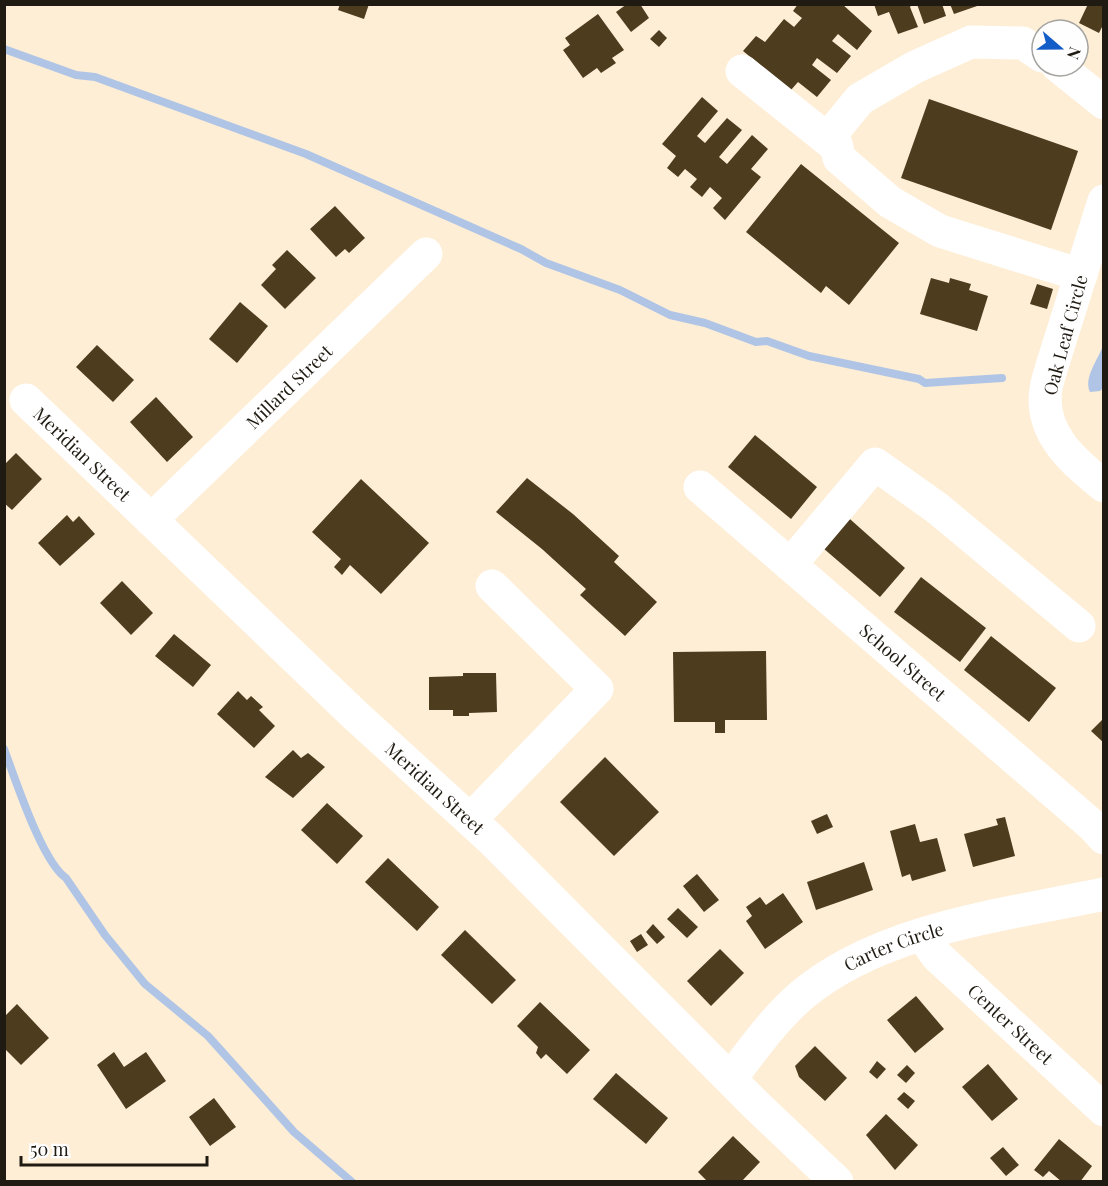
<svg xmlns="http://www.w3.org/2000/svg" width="1108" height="1186" font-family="'Playfair Display',serif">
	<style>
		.water { fill: #b0c5e5 }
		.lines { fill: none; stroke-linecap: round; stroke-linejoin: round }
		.stream { stroke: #b0c5e5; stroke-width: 8 }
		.building { fill: #4e3c1f }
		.minor { stroke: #fff; stroke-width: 33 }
		.labels { text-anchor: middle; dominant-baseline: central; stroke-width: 6; stroke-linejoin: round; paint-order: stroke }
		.street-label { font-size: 18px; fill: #201b12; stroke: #fefefe }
	</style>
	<rect width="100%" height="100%" fill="#feeed6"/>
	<!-- water -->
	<path class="water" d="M 1103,345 L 1103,388 L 1100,391 L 1090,392 C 1083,377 1099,359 1103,345 Z"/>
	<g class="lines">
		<!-- stream -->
		<g class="stream">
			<path d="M 4,49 L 76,75 L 95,77 L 306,154 L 521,249 L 546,263 L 620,290 L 670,315 L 705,323 L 756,342 L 767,341 L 809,356 L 919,379 L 925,383 L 1002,378"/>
			<path d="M 4,749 C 15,778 42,862 66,878 L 105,935 L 145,984 L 208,1036 L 294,1132 L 352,1182"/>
		</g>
	</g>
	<!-- building -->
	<g class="building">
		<path d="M 340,4 L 369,4 L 364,19 L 338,10 Z"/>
		<path d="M 627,4 L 640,4 L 649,18 L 631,32 L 616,12 Z"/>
		<path d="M 798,4 L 842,4 L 872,31 L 857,50 L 838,34 L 832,41 L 851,56 L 837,73 L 817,58 L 812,65 L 831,80 L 817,97 L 798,82 L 791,90 L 743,51 L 756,36 L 765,42 L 784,19 L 794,27 L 802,18 L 793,11 Z"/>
		<path d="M 874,4 L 912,4 L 910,7 L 918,27 L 898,34 L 889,12 L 878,16 Z"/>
		<path d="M 917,4 L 942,4 L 946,16 L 924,24 Z"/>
		<path d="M 950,4 L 980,4 L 980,5 L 954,14 Z"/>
		<path d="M 1088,4 L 1104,4 L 1104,23 L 1099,33 L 1079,23 Z"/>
		<path d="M 598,14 L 624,50 L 612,58 L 616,63 L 601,73 L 597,68 L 583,78 L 563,50 L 570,45 L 565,38 Z"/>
		<path d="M 659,30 L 667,38 L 659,47 L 650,39 Z"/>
		<path d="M 702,97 L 718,111 L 697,136 L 705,143 L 727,118 L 742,130 L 719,157 L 727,164 L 752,135 L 768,149 L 751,169 L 761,177 L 725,220 L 713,208 L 722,198 L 710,187 L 702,197 L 690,187 L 697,179 L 685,169 L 678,177 L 667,168 L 676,156 L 662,144 Z"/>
		<path d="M 929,99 L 1078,151 L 1051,230 L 901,178 Z"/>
		<path d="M 801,164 L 899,243 L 849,305 L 826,286 L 821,293 L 746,232 Z"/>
		<path d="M 335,206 L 365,238 L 349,253 L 345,249 L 336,257 L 310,229 Z"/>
		<path d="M 287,250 L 316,278 L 285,309 L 261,285 L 276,269 L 272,265 Z"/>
		<path d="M 931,278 L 949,283 L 950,278 L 971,284 L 969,290 L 988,296 L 977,331 L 920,314 Z"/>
		<path d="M 1037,284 L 1053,289 L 1047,309 L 1030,304 Z"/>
		<path d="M 240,302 L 268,326 L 237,363 L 209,339 Z"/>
		<path d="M 97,345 L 134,380 L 113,402 L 76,367 Z"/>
		<path d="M 156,397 L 193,437 L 167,462 L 130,422 Z"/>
		<path d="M 755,435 L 817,487 L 791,519 L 728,467 Z"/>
		<path d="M 16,453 L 42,479 L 12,510 L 4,503 L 4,465 Z"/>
		<path d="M 527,478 L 573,514 L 619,556 L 614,562 L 657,602 L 625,636 L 580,595 L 586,589 L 542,549 L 496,512 Z"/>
		<path d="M 361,479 L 429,543 L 381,594 L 350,565 L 342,575 L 334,567 L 341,559 L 312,532 Z"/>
		<path d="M 842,512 L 905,568 L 880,597 L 816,542 Z"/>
		<path d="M 67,515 L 73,522 L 79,516 L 95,534 L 60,566 L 38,543 Z"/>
		<path d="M 921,577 L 986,628 L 960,662 L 894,612 Z"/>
		<path d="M 122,581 L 153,613 L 131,635 L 100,603 Z"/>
		<path d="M 174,634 L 211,665 L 193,687 L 155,656 Z"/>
		<path d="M 991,636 L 1056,688 L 1029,722 L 964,670 Z"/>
		<path d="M 766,651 L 767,720 L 725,720 L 725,733 L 715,733 L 715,722 L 674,722 L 673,652 Z"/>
		<path d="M 463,673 L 496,673 L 497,712 L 469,713 L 469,716 L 453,716 L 453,710 L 429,710 L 429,677 L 463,676 Z"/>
		<path d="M 238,691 L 247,700 L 251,696 L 263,707 L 259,710 L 275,726 L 254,748 L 217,714 Z"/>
		<path d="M 1104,718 L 1104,743 L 1091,731 Z"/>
		<path d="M 293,750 L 301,758 L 308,753 L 325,767 L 293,798 L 265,777 Z"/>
		<path d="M 605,757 L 659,812 L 614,856 L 560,802 Z"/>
		<path d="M 327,803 L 363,836 L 337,864 L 301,830 Z"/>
		<path d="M 827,814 L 833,827 L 817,834 L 811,821 Z"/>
		<path d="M 1005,817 L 1015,856 L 973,867 L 964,834 L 998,825 L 996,819 Z"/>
		<path d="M 915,824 L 920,842 L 937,838 L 946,871 L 912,881 L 910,874 L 902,877 L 890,831 Z"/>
		<path d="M 388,858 L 439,907 L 417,931 L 365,882 Z"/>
		<path d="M 864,862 L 873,890 L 816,910 L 807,882 Z"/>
		<path d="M 697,874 L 719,900 L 704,912 L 683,886 Z"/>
		<path d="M 783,893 L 803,922 L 765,949 L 746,921 L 752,916 L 746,907 L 760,897 L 766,905 Z"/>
		<path d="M 678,908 L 698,927 L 687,938 L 667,919 Z"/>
		<path d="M 653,924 L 665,937 L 657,944 L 646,932 Z"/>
		<path d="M 465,930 L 516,980 L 492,1004 L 441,955 Z"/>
		<path d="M 641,934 L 648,945 L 637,952 L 630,941 Z"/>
		<path d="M 720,949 L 744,973 L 711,1006 L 687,981 Z"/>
		<path d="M 916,996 L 944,1029 L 915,1053 L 887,1020 Z"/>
		<path d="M 540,1002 L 590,1050 L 567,1074 L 546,1054 L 541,1059 L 536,1053 L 538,1047 L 517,1026 Z"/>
		<path d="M 17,1004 L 49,1038 L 21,1065 L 4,1048 L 4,1017 Z"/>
		<path d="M 815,1046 L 847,1078 L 825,1101 L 799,1077 L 795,1066 Z"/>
		<path d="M 114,1052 L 124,1067 L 146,1052 L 166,1081 L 126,1109 L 97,1065 Z"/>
		<path d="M 877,1061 L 886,1069 L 877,1079 L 869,1072 Z"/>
		<path d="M 988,1064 L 1018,1099 L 992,1121 L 962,1087 Z"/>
		<path d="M 907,1065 L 915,1073 L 906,1083 L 897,1075 Z"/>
		<path d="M 616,1073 L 668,1118 L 646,1144 L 593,1099 Z"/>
		<path d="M 904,1092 L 915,1101 L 908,1109 L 897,1099 Z"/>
		<path d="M 214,1098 L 236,1127 L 210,1146 L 189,1117 Z"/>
		<path d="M 886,1114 L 918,1145 L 895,1170 L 866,1135 Z"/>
		<path d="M 733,1136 L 760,1162 L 741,1182 L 708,1182 L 698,1172 Z"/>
		<path d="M 1059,1139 L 1092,1166 L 1080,1182 L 1062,1182 L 1049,1171 L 1043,1177 L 1034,1170 Z"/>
		<path d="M 1003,1147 L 1019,1165 L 1006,1176 L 990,1158 Z"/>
	</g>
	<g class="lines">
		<!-- minor -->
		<g class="minor">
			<path d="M 1042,56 L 1023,43 L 971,42 L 915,67 L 860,99 L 833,132 L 839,158 L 890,202 L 940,231 L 1081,275"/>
			<path d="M 1058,66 L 1104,103"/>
			<path d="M 742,71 L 837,147"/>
			<path d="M 1104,201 L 1052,366 C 1050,374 1047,381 1046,389 C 1039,433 1074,462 1104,486"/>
			<path id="s1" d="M 26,400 L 356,716 L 492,840 L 757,1106 L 837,1182"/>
			<path id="s2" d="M 700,487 L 1093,826 L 1104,838"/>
			<path id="s3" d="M 151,520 L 426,254"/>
			<path d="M 790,565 L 875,464 L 937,508 L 1079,626"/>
			<path d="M 470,820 L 597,689 L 492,586"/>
			<path id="s4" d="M 922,935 L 937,956 L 1104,1110"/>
			<path id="s5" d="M 731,1078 C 753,1049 774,1019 802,995 C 882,928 1005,915 1104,894"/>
		</g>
	</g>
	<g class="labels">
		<!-- street labels -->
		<g class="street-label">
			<text transform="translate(1065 335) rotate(-75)">Oak Leaf Circle</text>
			<text stroke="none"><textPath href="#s3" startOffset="192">Millard Street</textPath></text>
			<text stroke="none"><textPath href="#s1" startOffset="78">Meridian Street</textPath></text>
			<text stroke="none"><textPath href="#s2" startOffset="268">School Street</textPath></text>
			<text stroke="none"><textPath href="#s1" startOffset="564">Meridian Street</textPath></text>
			<text stroke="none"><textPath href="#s5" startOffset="214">Carter Circle</textPath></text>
			<text stroke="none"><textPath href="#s4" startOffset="126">Center Street</textPath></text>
		</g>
	</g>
	<!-- border -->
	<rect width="1108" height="1186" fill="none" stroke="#201b12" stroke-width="12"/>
	<!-- north arrow -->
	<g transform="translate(1060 48) rotate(110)"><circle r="28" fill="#fefefe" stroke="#a5a3a0" stroke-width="1.5"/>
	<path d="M0-4.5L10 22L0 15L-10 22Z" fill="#125dc7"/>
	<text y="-9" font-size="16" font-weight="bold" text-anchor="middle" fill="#201b12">N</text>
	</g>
	<!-- scale -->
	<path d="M21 1156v9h186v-9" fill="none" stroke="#201b12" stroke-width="3"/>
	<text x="30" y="1156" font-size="18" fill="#201b12" stroke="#fefefe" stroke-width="4.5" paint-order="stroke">50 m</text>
</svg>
